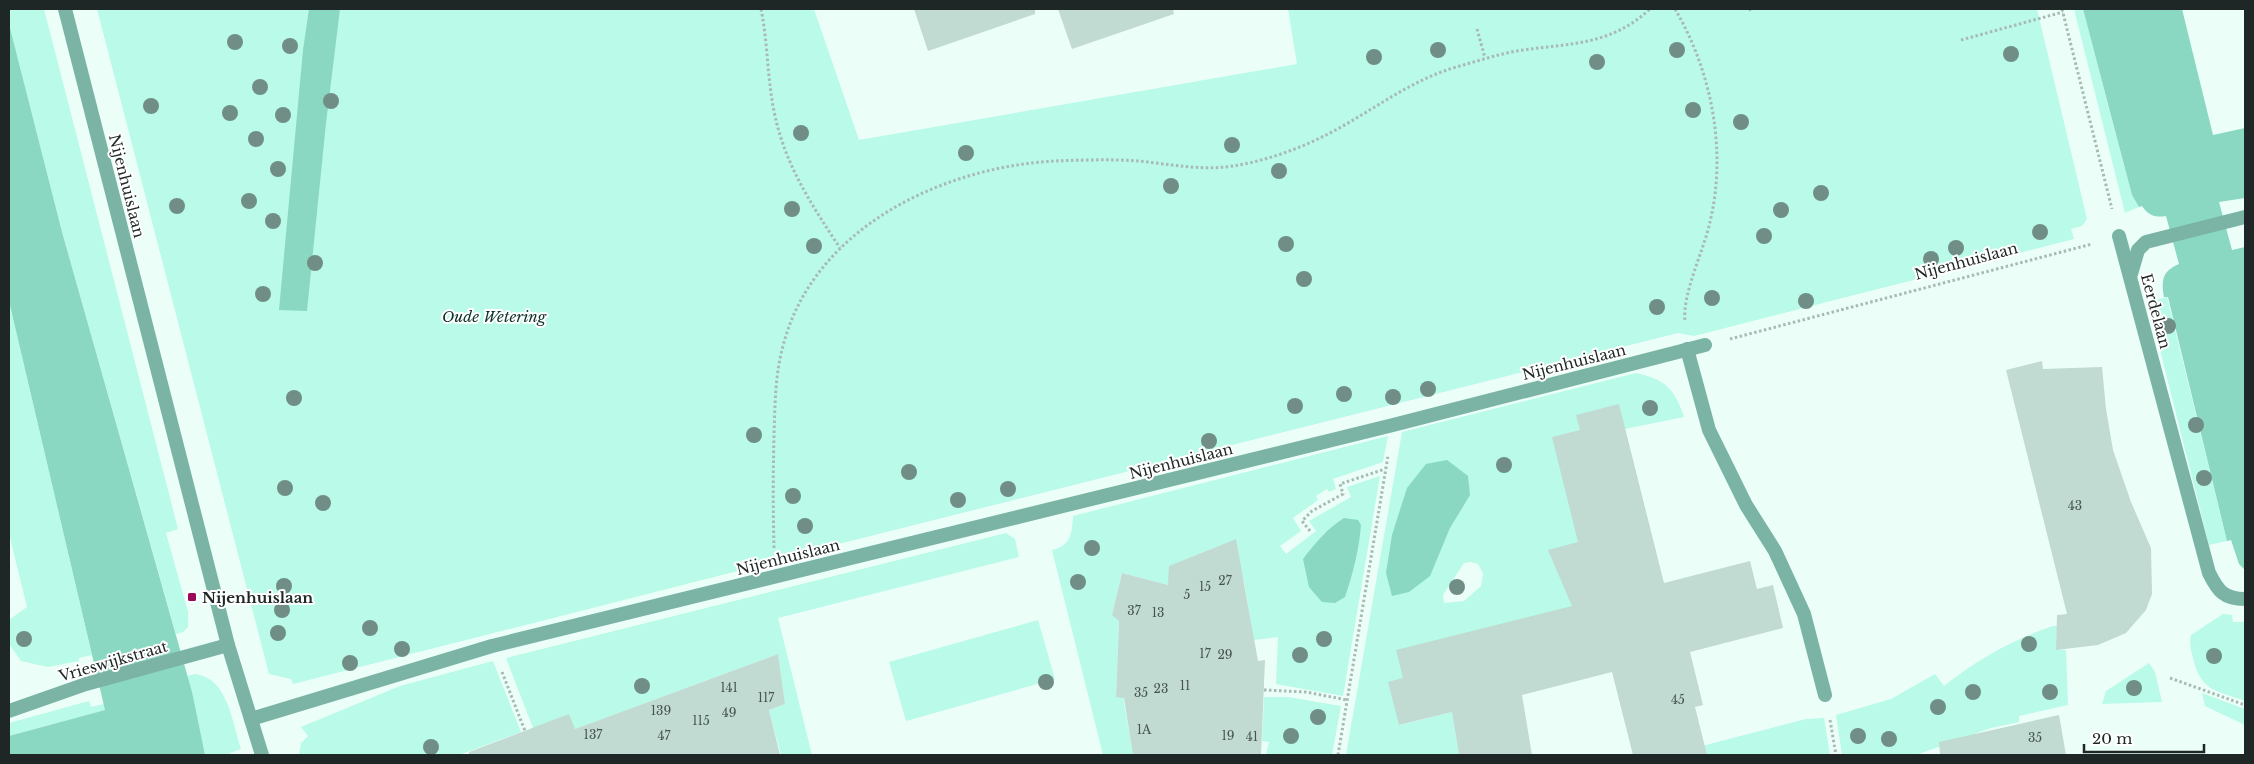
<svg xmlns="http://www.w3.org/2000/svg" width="2254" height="764" font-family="'Libre Baskerville',serif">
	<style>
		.green { fill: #b9fae8; fill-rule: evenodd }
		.water { fill: #8ad7c2 }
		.building { fill: #c1dad2 }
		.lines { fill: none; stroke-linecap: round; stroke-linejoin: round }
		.path { stroke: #a9b9b4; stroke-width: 3; stroke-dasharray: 2.5 2.5; stroke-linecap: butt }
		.service { stroke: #7bb4a5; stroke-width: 14 }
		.minor { stroke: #7bb4a5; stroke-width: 14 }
		.tree { fill: #708e86 }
		.poi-dot { fill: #9a095a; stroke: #fff; stroke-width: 2 }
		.labels { text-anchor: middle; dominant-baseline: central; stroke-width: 4; stroke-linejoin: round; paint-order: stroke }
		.number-label { font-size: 12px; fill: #475450 }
		.street-label { font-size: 15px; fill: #1e2725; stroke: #fff }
		.park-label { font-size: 15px; font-style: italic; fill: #0c3129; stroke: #fff }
		.poi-label { font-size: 15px; font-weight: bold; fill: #1e2725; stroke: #fff; text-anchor: start }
	</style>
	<rect width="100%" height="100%" fill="#ebfff8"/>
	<!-- green -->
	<g class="green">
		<path d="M 9,9 L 44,9 L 178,529 L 166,533 L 188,612 L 188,627 L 183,632 L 176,634 L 62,232 L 9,24 Z"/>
		<path d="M 97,9 L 814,9 L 859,140 L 1297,64 L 1288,9 L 2037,9 L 2087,219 L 2082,226 L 2071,229 L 2074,239 L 1694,336 L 1678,333 L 787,557 L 788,562 L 785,559 L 293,684 L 291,679 L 269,674 Z"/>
		<path d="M 2074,9 L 2083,9 L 2132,195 L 2139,207 L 2125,213 Z"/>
		<path d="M 2167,297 L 2227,541 L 2209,545 L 2148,302 Z"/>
		<path d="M 9,301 L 92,655 L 79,658 L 79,661 L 48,667 L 21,661 L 9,644 L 9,620 L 27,607 L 9,534 Z"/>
		<path d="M 1636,373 C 1665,379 1675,389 1684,417 L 1615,431 L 1581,432 L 1594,602 L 1389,684 L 1400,725 L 1452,712 L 1459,755 L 1346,755 L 1402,432 ZM 1471,562 L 1478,564 L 1483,573 L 1481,586 L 1464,601 L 1444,603 L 1443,595 L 1464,563 Z"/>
		<path d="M 1388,436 L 1383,462 L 1333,479 L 1336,489 L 1329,492 L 1327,489 L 1316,496 L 1318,500 L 1293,518 L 1301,531 L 1280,546 L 1286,554 L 1316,531 L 1309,521 L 1351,497 L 1347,487 L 1380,476 L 1343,696 L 1276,684 L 1278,637 L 1254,640 L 1244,581 L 1221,545 L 1177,563 L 1168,585 L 1122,573 L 1112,615 L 1119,615 L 1116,697 L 1123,696 L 1133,755 L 1103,755 L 1052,550 C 1071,546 1072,533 1073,516 Z"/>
		<path d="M 1006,533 L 1015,539 L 1019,557 L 778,618 L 812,755 L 781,755 L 769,710 L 785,704 L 778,654 L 575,729 L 533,728 L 506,658 Z"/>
		<path d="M 2223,614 L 2232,615 L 2233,622 L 2245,622 L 2245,701 C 2216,690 2201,692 2193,658 C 2191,650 2189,643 2191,635 Z"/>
		<path d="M 1038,620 L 1055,679 L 906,721 L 889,662 Z"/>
		<path d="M 2053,626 L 2057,626 L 2056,649 L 2066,650 L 2068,705 L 2019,716 L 2019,722 L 1991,728 L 1916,755 L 1842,755 L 1836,715 L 1891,699 L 1935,674 L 1944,686 C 1978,659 2012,640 2053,626 Z"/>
		<path d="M 493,661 L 521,732 L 459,755 L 299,755 L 301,743 L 308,736 L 301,727 L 400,686 Z"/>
		<path d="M 2149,663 L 2155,672 L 2162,702 L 2102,704 L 2106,691 Z"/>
		<path d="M 195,674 C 228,678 232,722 241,749 L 230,753 L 230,755 L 205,755 L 187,676 Z"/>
		<path d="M 2202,693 L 2245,709 L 2245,725 L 2205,706 Z"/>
		<path d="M 1264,697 L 1288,697 L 1341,706 L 1332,755 L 1266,755 L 1269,742 L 1262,741 Z"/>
		<path d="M 89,701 L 91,707 L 104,704 L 105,710 L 9,736 L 9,723 Z"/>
		<path d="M 1824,718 L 1830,755 L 1700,755 L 1698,747 L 1806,719 Z"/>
	</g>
	<!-- water -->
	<g class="water">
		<path d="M 309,9 L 340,9 L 326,123 L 307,311 L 279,310 L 303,50 Z"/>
		<path d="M 2083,9 L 2182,9 L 2213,135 L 2245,128 L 2245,198 L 2219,202 L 2232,250 L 2245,247 L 2245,570 L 2239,564 L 2231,540 L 2227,541 L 2168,297 L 2164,297 C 2161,281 2162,271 2179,264 L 2166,216 C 2155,218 2148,215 2142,206 L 2139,207 L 2132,195 Z"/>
		<path d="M 9,24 L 62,232 L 192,692 L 205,755 L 9,755 L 9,736 L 105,710 L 9,301 Z"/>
		<path d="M 1447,460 L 1468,476 L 1470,495 L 1450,528 L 1430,576 L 1409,592 L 1392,596 L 1386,573 L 1392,535 L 1407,488 L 1426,464 Z"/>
		<path d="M 1344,518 L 1358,520 L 1361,525 C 1359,550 1353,573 1345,597 L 1335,603 L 1322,602 L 1309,587 L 1303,559 C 1315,543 1327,529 1344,518 Z"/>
	</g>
	<!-- building -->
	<g class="building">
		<path d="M 914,9 L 1035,9 L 1035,14 L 928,51 Z"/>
		<path d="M 1058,9 L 1173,9 L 1174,14 L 1072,49 Z"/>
		<path d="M 2042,361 L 2043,369 L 2102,367 L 2106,409 L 2113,450 L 2131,502 L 2151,548 L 2152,594 L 2146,610 L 2126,633 L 2098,645 L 2056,650 L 2057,615 L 2067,614 L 2006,370 Z"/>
		<path d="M 1619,404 L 1664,583 L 1750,561 L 1757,589 L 1773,585 L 1783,628 L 1690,652 L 1703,705 L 1695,707 L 1707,755 L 1633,755 L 1612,672 L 1522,695 L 1532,755 L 1459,755 L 1452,712 L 1399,725 L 1388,682 L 1403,678 L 1396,650 L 1572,606 L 1548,550 L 1578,542 L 1552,437 L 1580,430 L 1576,415 Z"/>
		<path d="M 1236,539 L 1258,661 L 1265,660 L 1261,755 L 1133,755 L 1124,698 L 1116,697 L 1119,621 L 1112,615 L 1122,573 L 1168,585 L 1169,566 Z"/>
		<path d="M 778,654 L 785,704 L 769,710 L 780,755 L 469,755 L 469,752 L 569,714 L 575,729 Z"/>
		<path d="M 2059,715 L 2066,755 L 1940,755 L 1939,742 Z"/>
	</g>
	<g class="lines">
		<!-- path -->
		<g class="path">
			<path d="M 761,9 C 768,43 767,77 774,111 C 784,163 811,204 840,248"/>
			<path d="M 1675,9 C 1712,72 1727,151 1710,222 C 1704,250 1682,294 1685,321"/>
			<path d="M 1749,9 L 1753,11"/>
			<path d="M 2062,9 L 2112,209"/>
			<path d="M 1477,29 L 1485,58"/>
			<path d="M 1961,40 L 2063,12"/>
			<path d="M 1730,339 L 2092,244"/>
			<path d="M 1310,531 L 1302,521 L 1312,511 L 1343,494 L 1340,484 L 1385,469"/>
			<path d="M 774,548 C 773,510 773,473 774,435 C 775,405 775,375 783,346 C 813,228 942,167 1055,161 C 1082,160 1111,159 1138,161 C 1170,164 1201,171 1233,166 C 1265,161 1299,149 1328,134 C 1373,111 1411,79 1460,66 C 1481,60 1502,53 1523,50 C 1573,43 1611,45 1650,9"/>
			<path d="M 502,672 L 525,731"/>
			<path d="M 2170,678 L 2245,705"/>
			<path d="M 1264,690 L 1306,692 L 1347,700"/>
			<path d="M 1830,720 L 1836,755"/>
			<path d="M 1338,755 L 1388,456"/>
		</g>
		<!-- service -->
		<g class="service">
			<path d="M 1687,349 L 1709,430 L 1746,505 L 1775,551 L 1804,614 L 1825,695"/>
			<path d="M 9,711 L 86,684 L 228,645"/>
		</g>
		<!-- minor -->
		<g class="minor">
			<path d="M 65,9 L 228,645 L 262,755"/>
			<path d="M 2119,236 L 2209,573 C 2218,591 2224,599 2245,599"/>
			<path d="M 2131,274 L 2138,250 L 2146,242 L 2245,217"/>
			<path d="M 251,719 L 492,646 L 1393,425 L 1705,345"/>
		</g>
	</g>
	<!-- trees -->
	<g class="tree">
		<circle cx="235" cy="42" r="8"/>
		<circle cx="290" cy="46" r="8"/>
		<circle cx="1438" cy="50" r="8"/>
		<circle cx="1677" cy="50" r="8"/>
		<circle cx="2011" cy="54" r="8"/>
		<circle cx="1374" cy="57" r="8"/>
		<circle cx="1597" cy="62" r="8"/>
		<circle cx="260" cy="87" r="8"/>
		<circle cx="331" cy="101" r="8"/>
		<circle cx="151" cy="106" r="8"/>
		<circle cx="1693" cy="110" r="8"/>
		<circle cx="230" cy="113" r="8"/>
		<circle cx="283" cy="115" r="8"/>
		<circle cx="1741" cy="122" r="8"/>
		<circle cx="801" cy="133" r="8"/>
		<circle cx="256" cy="139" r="8"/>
		<circle cx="1232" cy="145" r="8"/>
		<circle cx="966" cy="153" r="8"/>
		<circle cx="278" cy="169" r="8"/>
		<circle cx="1279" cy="171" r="8"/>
		<circle cx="1171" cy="186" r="8"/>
		<circle cx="1821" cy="193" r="8"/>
		<circle cx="249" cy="201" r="8"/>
		<circle cx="177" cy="206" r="8"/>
		<circle cx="792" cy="209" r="8"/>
		<circle cx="1781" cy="210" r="8"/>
		<circle cx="273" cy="221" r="8"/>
		<circle cx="2040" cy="232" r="8"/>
		<circle cx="1764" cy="236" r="8"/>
		<circle cx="1286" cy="244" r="8"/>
		<circle cx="814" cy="246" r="8"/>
		<circle cx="1956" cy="248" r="8"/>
		<circle cx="1931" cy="259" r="8"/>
		<circle cx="315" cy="263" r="8"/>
		<circle cx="1304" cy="279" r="8"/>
		<circle cx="263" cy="294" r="8"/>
		<circle cx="1712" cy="298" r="8"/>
		<circle cx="1806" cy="301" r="8"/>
		<circle cx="1657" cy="307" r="8"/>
		<circle cx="2168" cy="326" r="8"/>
		<circle cx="1428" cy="389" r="8"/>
		<circle cx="1344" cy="394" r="8"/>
		<circle cx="1393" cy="397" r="8"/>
		<circle cx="294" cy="398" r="8"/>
		<circle cx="1295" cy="406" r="8"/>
		<circle cx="1650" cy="408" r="8"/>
		<circle cx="2196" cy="425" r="8"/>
		<circle cx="754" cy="435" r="8"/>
		<circle cx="1209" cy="441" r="8"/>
		<circle cx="1504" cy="465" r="8"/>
		<circle cx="909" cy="472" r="8"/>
		<circle cx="2204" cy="478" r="8"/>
		<circle cx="285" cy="488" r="8"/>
		<circle cx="1008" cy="489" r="8"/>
		<circle cx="793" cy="496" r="8"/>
		<circle cx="958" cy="500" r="8"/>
		<circle cx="323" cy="503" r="8"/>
		<circle cx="805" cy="526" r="8"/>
		<circle cx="1092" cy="548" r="8"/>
		<circle cx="1078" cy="582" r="8"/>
		<circle cx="284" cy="586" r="8"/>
		<circle cx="1457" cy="587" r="8"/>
		<circle cx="282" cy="610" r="8"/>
		<circle cx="370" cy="628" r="8"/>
		<circle cx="278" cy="633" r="8"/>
		<circle cx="24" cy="639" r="8"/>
		<circle cx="1324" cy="639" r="8"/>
		<circle cx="2029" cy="644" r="8"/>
		<circle cx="402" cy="649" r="8"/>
		<circle cx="1300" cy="655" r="8"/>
		<circle cx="2214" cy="656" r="8"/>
		<circle cx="350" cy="663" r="8"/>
		<circle cx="1046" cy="682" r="8"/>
		<circle cx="642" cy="686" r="8"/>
		<circle cx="2134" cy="688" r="8"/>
		<circle cx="1973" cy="692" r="8"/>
		<circle cx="2050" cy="692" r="8"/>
		<circle cx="1938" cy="707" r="8"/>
		<circle cx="1318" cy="717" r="8"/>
		<circle cx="1291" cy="736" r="8"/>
		<circle cx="1858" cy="736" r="8"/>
		<circle cx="1889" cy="739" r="8"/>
		<circle cx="431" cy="747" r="8"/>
	</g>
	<!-- markers -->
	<rect class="poi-dot" x="187" y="592" width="10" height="10" rx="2.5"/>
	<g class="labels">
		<!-- number labels -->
		<g class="number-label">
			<text x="2075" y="505">43</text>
			<text x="1225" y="580">27</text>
			<text x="1205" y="586">15</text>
			<text x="1187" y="594">5</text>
			<text x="1134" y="610">37</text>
			<text x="1158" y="612">13</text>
			<text x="1205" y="653">17</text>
			<text x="1225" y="654">29</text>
			<text x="1185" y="685">11</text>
			<text x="729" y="687">141</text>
			<text x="1161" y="688">23</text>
			<text x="1141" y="692">35</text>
			<text x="766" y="697">117</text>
			<text x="1678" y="699">45</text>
			<text x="661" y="710">139</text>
			<text x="729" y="712">49</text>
			<text x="701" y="720">115</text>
			<text x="1144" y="729">1A</text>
			<text x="593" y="734">137</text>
			<text x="664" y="735">47</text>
			<text x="1228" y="735">19</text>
			<text x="1252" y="736">41</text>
			<text x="2035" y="737">35</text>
		</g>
		<!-- street labels -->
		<g class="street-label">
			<text transform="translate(127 186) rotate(76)">Nijenhuislaan</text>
			<text transform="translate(1966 261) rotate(-15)">Nijenhuislaan</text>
			<text transform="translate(2156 311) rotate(75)">Eerdelaan</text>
			<text transform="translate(1574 362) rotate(-14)">Nijenhuislaan</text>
			<text transform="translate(1181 461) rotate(-14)">Nijenhuislaan</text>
			<text transform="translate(788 557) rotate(-14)">Nijenhuislaan</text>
			<text transform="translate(113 661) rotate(-16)">Vrieswijkstraat</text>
		</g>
		<!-- park labels -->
		<g class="park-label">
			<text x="494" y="316">Oude Wetering</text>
		</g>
		<!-- poi labels -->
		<g class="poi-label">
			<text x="202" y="597">Nijenhuislaan</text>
		</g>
	</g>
	<!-- border -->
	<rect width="2254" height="764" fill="none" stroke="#1e2725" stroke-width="20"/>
	<!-- scale -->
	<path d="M2084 744v8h120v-8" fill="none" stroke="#1e2725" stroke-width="2.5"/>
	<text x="2092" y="744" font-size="15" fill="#1e2725" stroke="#ffffff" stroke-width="4" paint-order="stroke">20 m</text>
</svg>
